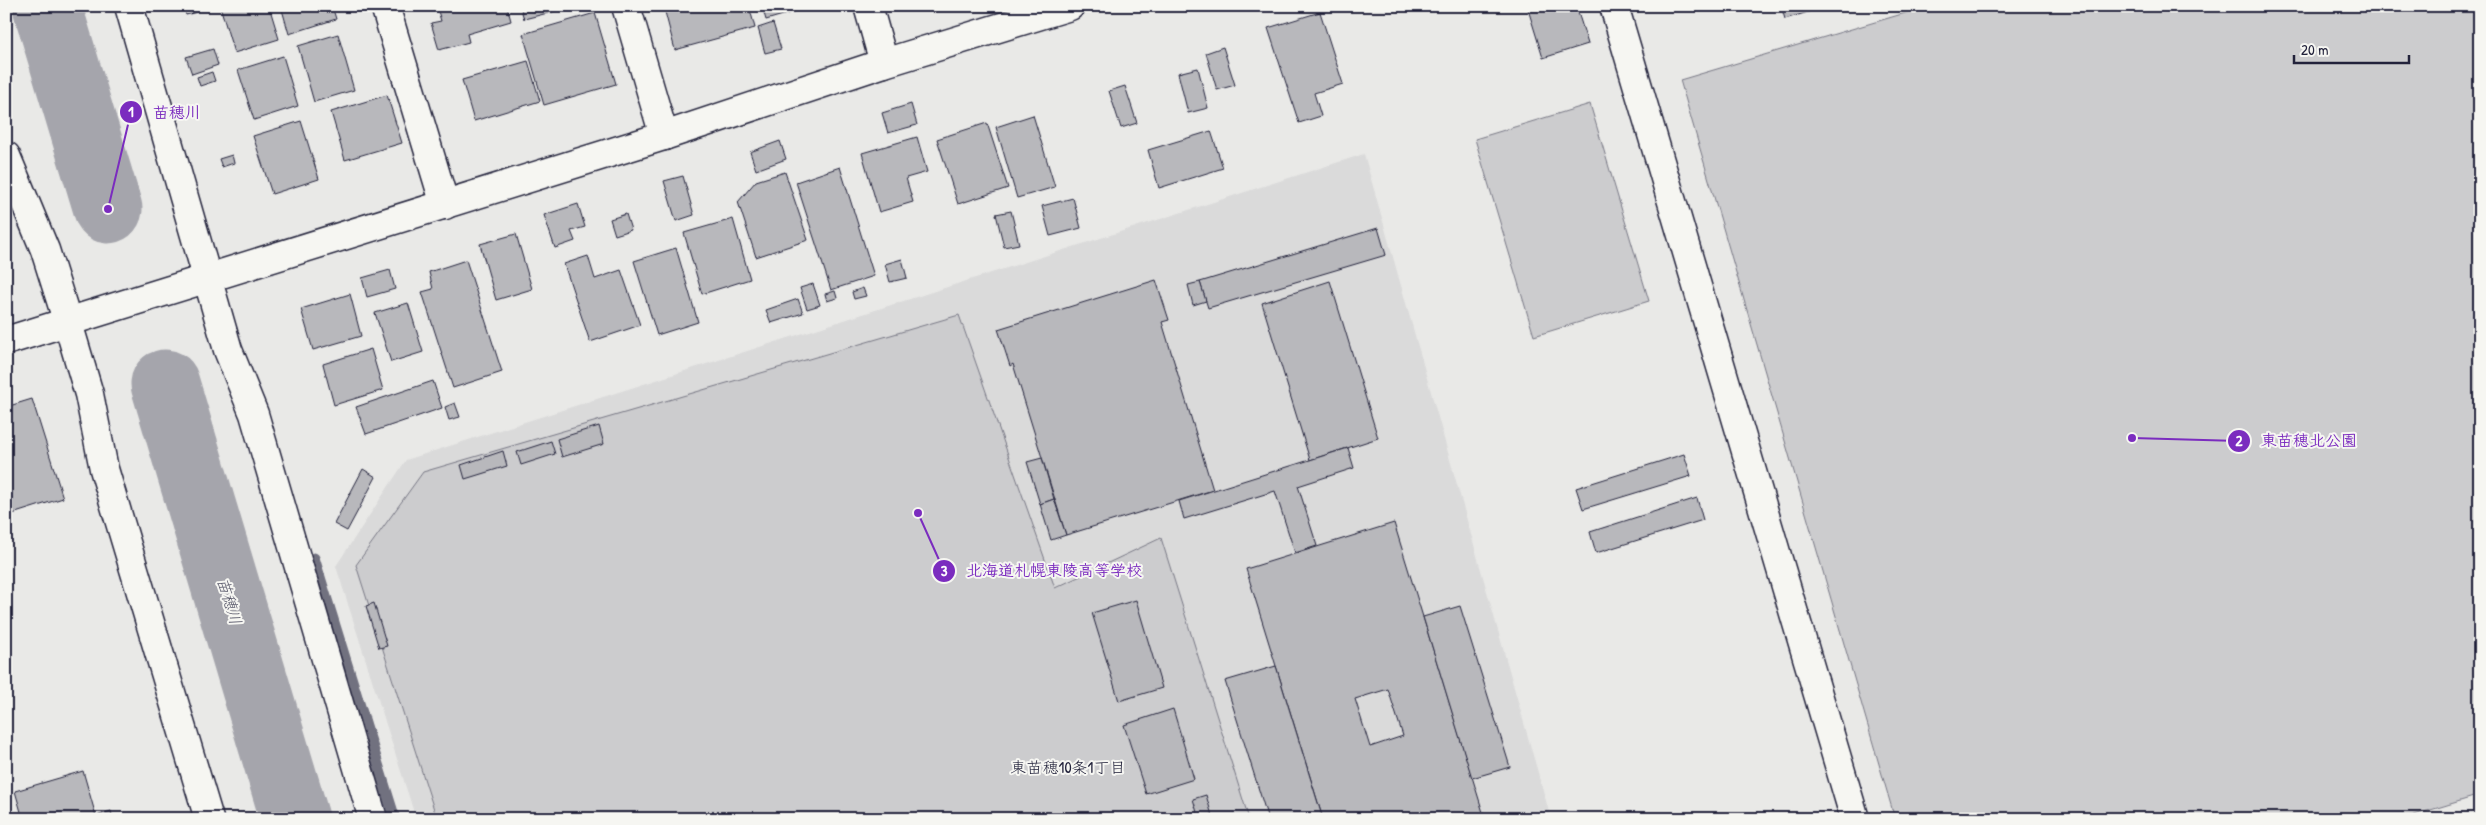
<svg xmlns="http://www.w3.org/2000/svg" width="2486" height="825" font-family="'Patrick Hand','Klee One',sans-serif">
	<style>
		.built { fill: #dadada }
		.green { fill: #ccccce; stroke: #777784 }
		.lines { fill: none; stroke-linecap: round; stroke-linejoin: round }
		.stream { stroke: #71717f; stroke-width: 11 }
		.river { stroke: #a5a5ac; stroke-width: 69 }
		.building { fill: #b8b8bc; stroke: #22223b; fill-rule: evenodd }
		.minor-casing { stroke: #22223b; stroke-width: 31 }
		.minor { stroke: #f6f6f2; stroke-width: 28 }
		.labels { text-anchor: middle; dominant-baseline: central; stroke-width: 4; stroke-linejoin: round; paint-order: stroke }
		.water-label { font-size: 16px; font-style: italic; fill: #565668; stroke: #f6f6f2 }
		.neighbourhood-label { font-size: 16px; fill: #22223b; stroke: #f6f6f2 }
		.leader { fill: none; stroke: #7b2cbf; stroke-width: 2 }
		.callout-dot { fill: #7b2cbf; stroke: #f6f6f2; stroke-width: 2 }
		.mark-label { font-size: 15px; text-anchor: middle; font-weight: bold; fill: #fff }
		.callout-label { font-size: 16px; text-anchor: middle; font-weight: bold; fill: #7b2cbf; stroke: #f6f6f2; stroke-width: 4; stroke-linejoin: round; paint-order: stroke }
	</style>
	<rect width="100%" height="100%" fill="#e9e9e7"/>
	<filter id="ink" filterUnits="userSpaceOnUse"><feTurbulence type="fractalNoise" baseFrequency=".02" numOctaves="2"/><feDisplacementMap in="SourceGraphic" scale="10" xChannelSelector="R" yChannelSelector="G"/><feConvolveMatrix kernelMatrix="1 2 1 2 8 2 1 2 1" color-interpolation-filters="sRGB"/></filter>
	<g filter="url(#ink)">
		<!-- built -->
		<path class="built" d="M 1364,154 L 1551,819 L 416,819 L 336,566 L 406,460 Z"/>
		<!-- green -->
		<g class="green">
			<path d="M 1929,6 L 2480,6 L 2480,795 L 2401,819 L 1895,819 L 1680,80 Z"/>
			<path d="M 1590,104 L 1649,301 L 1534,336 L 1475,139 Z"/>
			<path d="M 959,315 L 1055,588 L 1161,538 L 1249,819 L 437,819 L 356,565 L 423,472 Z"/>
		</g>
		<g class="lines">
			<!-- stream -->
			<path class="stream" d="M 314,558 L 395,819"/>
			<!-- river -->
			<g class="river">
				<path d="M 47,6 L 108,209"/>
				<path d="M 165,384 L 295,819"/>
			</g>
		</g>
		<!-- building -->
		<g class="building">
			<path d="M 183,6 L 195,6 L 197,12 L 186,15 Z"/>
			<path d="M 220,6 L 269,6 L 279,39 L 234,53 Z"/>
			<path d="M 281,6 L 332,6 L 336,19 L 289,34 Z"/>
			<path d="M 445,6 L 507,6 L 511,21 L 467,34 L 469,42 L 439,50 L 431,23 L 441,21 L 438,11 L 446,9 Z"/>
			<path d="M 520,6 L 567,6 L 568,8 L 524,19 Z"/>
			<path d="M 671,6 L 749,6 L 755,28 L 675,50 L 664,8 Z"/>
			<path d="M 762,6 L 814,6 L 766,20 Z"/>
			<path d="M 1527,6 L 1576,6 L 1588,44 L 1543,58 Z"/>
			<path d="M 1781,6 L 1828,6 L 1785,19 Z"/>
			<path d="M 1320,12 L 1343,84 L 1314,93 L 1321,116 L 1299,123 L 1268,28 Z"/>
			<path d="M 595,13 L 616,84 L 544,105 L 523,34 Z"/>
			<path d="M 773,23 L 781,49 L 765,53 L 758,28 Z"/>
			<path d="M 338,34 L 354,90 L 314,102 L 298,46 Z"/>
			<path d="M 1223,47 L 1235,85 L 1217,90 L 1206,53 Z"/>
			<path d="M 213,49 L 218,65 L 192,74 L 186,57 Z"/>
			<path d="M 283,56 L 298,106 L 254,120 L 238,70 Z"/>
			<path d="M 528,61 L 540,101 L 474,121 L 462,80 Z"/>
			<path d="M 1198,68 L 1208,108 L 1188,113 L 1178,73 Z"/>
			<path d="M 212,72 L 215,81 L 200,86 L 197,77 Z"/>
			<path d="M 1125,86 L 1137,123 L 1121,128 L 1109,91 Z"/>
			<path d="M 387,95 L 402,143 L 345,160 L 331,112 Z"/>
			<path d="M 911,104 L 917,125 L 888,133 L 882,113 Z"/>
			<path d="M 1033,115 L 1055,187 L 1017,198 L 996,127 Z"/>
			<path d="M 301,121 L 319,179 L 272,194 L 253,136 Z"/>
			<path d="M 987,123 L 1008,188 L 958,204 L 937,139 Z"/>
			<path d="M 1211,131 L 1223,168 L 1159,188 L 1148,150 Z"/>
			<path d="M 917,137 L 927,172 L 906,178 L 913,202 L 879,212 L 862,153 Z"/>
			<path d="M 780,141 L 786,159 L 756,170 L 750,152 Z"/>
			<path d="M 232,155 L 234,163 L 222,167 L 219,159 Z"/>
			<path d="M 840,167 L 874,276 L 831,290 L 796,182 Z"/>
			<path d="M 785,172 L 808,240 L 756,257 L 738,202 L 756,181 Z"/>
			<path d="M 683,176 L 694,215 L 676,221 L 664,181 Z"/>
			<path d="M 1073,198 L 1081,228 L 1050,236 L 1042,206 Z"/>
			<path d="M 578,204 L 585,227 L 571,231 L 575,241 L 555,248 L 544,215 Z"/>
			<path d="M 1011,211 L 1019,244 L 1004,247 L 996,214 Z"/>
			<path d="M 626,214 L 631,230 L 615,235 L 610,219 Z"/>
			<path d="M 733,219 L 750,279 L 702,294 L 684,233 Z"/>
			<path d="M 1378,228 L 1386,255 L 1208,308 L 1200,282 Z"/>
			<path d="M 516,234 L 532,289 L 496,300 L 480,244 Z"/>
			<path d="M 676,248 L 698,322 L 657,335 L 634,261 Z"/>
			<path d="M 588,256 L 595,279 L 621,270 L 640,325 L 590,342 L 564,264 Z"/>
			<path d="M 902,259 L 907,278 L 890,282 L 885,264 Z"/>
			<path d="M 466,260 L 502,372 L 453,388 L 422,292 L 433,289 L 429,272 Z"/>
			<path d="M 390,270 L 395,289 L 367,297 L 362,278 Z"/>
			<path d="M 1156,280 L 1169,320 L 1162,322 L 1213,490 L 1066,535 L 1013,364 L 1010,366 L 998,329 Z"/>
			<path d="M 1330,281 L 1378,438 L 1310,460 L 1262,303 Z"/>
			<path d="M 1200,282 L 1206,301 L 1193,305 L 1188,285 Z"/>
			<path d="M 813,284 L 820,305 L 807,309 L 800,288 Z"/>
			<path d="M 863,288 L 866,296 L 854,299 L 852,292 Z"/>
			<path d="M 835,291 L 837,298 L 827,301 L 825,294 Z"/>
			<path d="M 350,294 L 361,336 L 313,350 L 301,309 Z"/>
			<path d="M 798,299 L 803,313 L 771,323 L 766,310 Z"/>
			<path d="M 408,303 L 423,352 L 391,362 L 375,313 Z"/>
			<path d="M 371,349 L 383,390 L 334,405 L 323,364 Z"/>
			<path d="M 433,381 L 442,408 L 366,434 L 356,407 Z"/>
			<path d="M 32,399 L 63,498 L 6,516 L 6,407 Z"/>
			<path d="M 455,403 L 460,417 L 449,420 L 445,407 Z"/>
			<path d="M 599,426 L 604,444 L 562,457 L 557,439 Z"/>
			<path d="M 551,441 L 555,454 L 521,465 L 517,452 Z"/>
			<path d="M 1348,448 L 1354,468 L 1298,486 L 1317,546 L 1295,553 L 1275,491 L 1184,519 L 1179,501 Z"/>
			<path d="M 503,451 L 507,466 L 465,479 L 461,465 Z"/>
			<path d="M 1684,454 L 1691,476 L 1583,509 L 1576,488 Z"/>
			<path d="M 1042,458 L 1054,499 L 1040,504 L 1027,462 Z"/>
			<path d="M 363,469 L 376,477 L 347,531 L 334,524 Z"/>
			<path d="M 1697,498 L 1703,520 L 1596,553 L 1590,532 Z"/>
			<path d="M 1054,499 L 1066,535 L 1051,540 L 1040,504 Z"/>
			<path d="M 1394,523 L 1423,617 L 1485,819 L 1323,819 L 1276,666 L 1246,569 ZM 1388,689 L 1403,736 L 1370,747 L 1355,699 Z"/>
			<path d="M 1136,600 L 1162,688 L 1119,701 L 1092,613 Z"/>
			<path d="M 374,603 L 387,646 L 379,648 L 366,606 Z"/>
			<path d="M 1460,606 L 1510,767 L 1472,778 L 1423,617 Z"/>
			<path d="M 1276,666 L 1322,816 L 1313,819 L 1268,819 L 1225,681 Z"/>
			<path d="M 1173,709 L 1194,779 L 1146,794 L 1124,725 Z"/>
			<path d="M 83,771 L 96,816 L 111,811 L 113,819 L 23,819 L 15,791 Z"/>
			<path d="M 1206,795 L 1213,819 L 1199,819 L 1193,799 Z"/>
		</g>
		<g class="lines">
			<!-- minor casing -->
			<g class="minor-casing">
				<g id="minor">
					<path d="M 129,6 L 228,350 L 254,414 L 373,819"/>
					<path d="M 385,6 L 445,205"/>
					<path d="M 626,6 L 664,136"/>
					<path d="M 868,6 L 884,63"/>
					<path d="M 1614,6 L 1855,819"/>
					<path d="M 6,156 L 45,250 L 68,323 L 89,394 L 104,469 L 209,819"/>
					<path d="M 6,341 L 664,136 L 884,63 L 1070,6"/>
				</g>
			</g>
			<!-- minor -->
			<use href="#minor" class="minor"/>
		</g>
	</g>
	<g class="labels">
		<!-- water labels -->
		<g class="water-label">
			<text transform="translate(230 601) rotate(73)">苗穂川</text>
		</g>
		<!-- neighbourhood labels -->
		<g class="neighbourhood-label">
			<text x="1068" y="767">東苗穂10条1丁目</text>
		</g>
	</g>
	<!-- callouts -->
	<path class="leader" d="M108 209L131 112M2132 438L2239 441M918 513L944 571"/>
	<g class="callout-dot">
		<circle cx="108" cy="209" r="5"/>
		<circle cx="2132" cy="438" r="5"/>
		<circle cx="918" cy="513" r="5"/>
		<circle cx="131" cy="112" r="12"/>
		<circle cx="2239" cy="441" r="12"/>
		<circle cx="944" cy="571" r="12"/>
	</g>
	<g class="mark-label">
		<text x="131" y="117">1</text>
		<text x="2239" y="446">2</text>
		<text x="944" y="576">3</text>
	</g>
	<g class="callout-label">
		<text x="177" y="118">苗穂川</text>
		<text x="2309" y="446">東苗穂北公園</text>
		<text x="1054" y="576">北海道札幌東陵高等学校</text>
	</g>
	<!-- margin -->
	<rect width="2486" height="825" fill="none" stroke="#f6f6f2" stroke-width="25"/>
	<rect x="12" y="12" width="2461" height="800" fill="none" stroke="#22223b" stroke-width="2" filter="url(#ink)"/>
	<!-- scale -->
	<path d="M2294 55v8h115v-8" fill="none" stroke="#22223b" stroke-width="2.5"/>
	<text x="2301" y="55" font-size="15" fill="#22223b" stroke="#f6f6f2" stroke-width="4" paint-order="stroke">20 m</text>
</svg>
